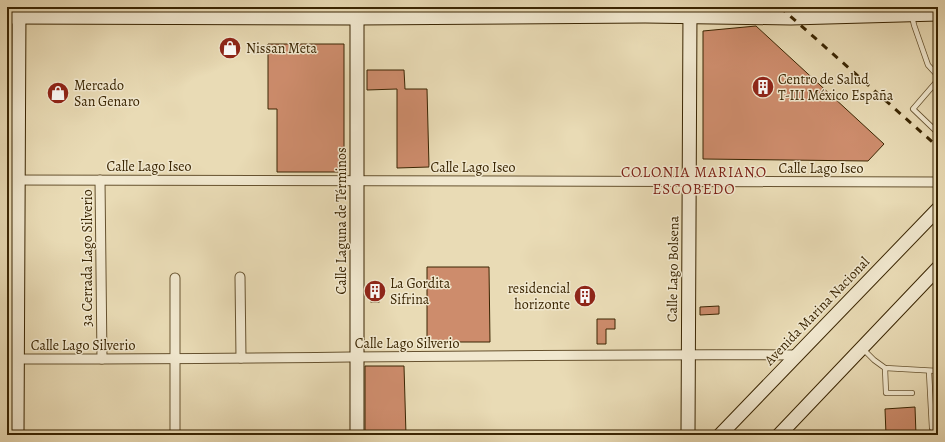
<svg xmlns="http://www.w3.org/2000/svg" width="945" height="442" font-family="Alegreya,serif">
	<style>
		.building { fill: #cd8c6c; stroke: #3a2502 }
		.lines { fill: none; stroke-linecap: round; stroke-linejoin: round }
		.lane-casing { stroke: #66522f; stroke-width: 6 }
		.street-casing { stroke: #66522f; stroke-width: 11 }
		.secondary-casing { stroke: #3a2502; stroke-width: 15 }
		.lane { stroke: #f1e8cf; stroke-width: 4.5 }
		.street { stroke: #f1e8cf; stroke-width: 9 }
		.secondary { stroke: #f1e8cf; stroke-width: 13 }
		.rail { stroke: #3a2502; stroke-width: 3; stroke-dasharray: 7 7; stroke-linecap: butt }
		.labels { text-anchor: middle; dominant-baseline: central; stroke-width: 3; stroke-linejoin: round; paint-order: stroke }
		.poi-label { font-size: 14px; fill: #3a2502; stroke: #f1e8cf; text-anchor: start }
		.street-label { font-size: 14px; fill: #3a2502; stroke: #f1e8cf }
		.neighbourhood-label { font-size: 15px; letter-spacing: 1px; fill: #7a1f14; stroke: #f1e8cf }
	</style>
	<rect width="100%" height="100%" fill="#e9dbb5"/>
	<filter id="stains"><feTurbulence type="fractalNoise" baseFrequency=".005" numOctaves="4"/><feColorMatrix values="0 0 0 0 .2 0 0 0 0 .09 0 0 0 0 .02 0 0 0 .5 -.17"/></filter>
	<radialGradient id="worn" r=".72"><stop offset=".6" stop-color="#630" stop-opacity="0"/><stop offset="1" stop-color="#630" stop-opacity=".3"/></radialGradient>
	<!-- building -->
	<g class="building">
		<path d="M 756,26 L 884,144 L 868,161 L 703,159 L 703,31 Z"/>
		<path d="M 268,44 L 344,44 L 344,172 L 277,172 L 277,109 L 268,109 Z"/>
		<path d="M 367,70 L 404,70 L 405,89 L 427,89 L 429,167 L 397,168 L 397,89 L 367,90 Z"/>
		<path d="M 427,267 L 489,267 L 490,342 L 427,342 Z"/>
		<rect x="371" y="286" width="8" height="16"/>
		<path d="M 581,291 L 589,291 L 589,300 L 581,301 Z"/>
		<path d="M 719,306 L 719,314 L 700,315 L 700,307 Z"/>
		<path d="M 597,319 L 615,319 L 615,329 L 606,329 L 606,344 L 597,344 Z"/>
		<path d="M 365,366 L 404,366 L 406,435 L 365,435 Z"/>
		<path d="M 915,407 L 916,435 L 886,435 L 885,409 Z"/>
	</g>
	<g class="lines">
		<!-- lane casing -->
		<g class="lane-casing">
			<g id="lane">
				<path d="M 912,16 L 914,25 L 928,65 L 938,76"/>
				<path d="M 938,80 L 913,109 L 938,133"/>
				<path d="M 863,349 L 874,360 L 885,368 L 938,371"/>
				<path d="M 885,368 L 886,393 L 912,393"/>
				<path d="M 929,372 L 932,428 L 938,428"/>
			</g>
		</g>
		<!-- street casing -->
		<g class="street-casing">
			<g id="street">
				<path d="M 7,180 L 938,182"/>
				<path d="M 100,180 L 102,359"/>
				<path d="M 7,269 L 18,269"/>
				<path d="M 240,277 L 241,358"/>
				<path d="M 17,359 C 277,360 537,353 796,355"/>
				<path d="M 175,435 L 175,278"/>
			</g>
		</g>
		<!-- secondary casing -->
		<g class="secondary-casing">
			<g id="secondary">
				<path d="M 357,7 L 357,435"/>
				<path d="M 7,17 L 357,18 L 645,16 L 791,18 L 938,14"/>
				<path d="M 17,435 L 19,7"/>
				<path d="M 688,435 L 690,9"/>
				<path d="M 720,435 L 938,209"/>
				<path d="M 779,435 L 938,268"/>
			</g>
		</g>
		<!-- lane -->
		<use href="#lane" class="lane"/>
		<!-- street -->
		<use href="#street" class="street"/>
		<!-- secondary -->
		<use href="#secondary" class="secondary"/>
		<!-- rail -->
		<path class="rail" d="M 780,7 L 938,147"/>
	</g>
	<!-- icons -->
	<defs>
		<g id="shop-disc" transform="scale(1.15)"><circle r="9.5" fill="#8f2418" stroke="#f1e8cf"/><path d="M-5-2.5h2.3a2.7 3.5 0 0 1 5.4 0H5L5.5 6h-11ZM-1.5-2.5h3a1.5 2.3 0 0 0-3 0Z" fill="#fff"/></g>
		<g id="building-disc" transform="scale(1.15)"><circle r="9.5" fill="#8f2418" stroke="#f1e8cf"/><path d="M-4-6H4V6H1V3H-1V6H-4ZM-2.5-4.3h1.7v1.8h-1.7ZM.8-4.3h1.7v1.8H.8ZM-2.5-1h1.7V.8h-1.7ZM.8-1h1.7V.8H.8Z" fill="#fff"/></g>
	</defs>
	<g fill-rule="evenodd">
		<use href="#shop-disc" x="230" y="48"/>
		<use href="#building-disc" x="763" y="87"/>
		<use href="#shop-disc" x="58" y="93"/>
		<use href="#building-disc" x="375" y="291"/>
		<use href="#building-disc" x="585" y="296"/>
	</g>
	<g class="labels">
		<!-- poi labels -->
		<g class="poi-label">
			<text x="246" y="48">Nissan Meta</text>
			<text x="778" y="79">Centro de Salud<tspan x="778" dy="16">T-III México España</tspan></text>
			<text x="74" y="85">Mercado<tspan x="74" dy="16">San Genaro</tspan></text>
			<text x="390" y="283">La Gordita<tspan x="390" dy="16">Sifrina</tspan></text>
			<text x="570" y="288" text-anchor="end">residencial<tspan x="570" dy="16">horizonte</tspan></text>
		</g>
		<!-- street labels -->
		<g class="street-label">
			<text x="149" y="166">Calle Lago Iseo</text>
			<text x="473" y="167">Calle Lago Iseo</text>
			<text x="821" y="168">Calle Lago Iseo</text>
			<text transform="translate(341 221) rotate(-90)">Calle Laguna de Términos</text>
			<text transform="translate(87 258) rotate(-90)">3a Cerrada Lago Silverio</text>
			<text transform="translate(673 269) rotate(-89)">Calle Lago Bolsena</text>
			<text transform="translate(817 311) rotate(-46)">Avenida Marina Nacional</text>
			<text x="407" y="343">Calle Lago Silverio</text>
			<text x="83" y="345">Calle Lago Silverio</text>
		</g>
		<!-- neighbourhood labels -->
		<g class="neighbourhood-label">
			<text x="694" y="172">COLONIA MARIANO<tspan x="694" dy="17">ESCOBEDO</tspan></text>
		</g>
	</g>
	<!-- margin -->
	<rect width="945" height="442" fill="none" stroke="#e9dbb5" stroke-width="24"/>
	<rect x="8" y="8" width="929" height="426" fill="none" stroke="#3a2502" stroke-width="2"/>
	<rect x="12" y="12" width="921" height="418" fill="none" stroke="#3a2502"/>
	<rect width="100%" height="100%" filter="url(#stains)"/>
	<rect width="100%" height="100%" fill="url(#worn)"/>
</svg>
